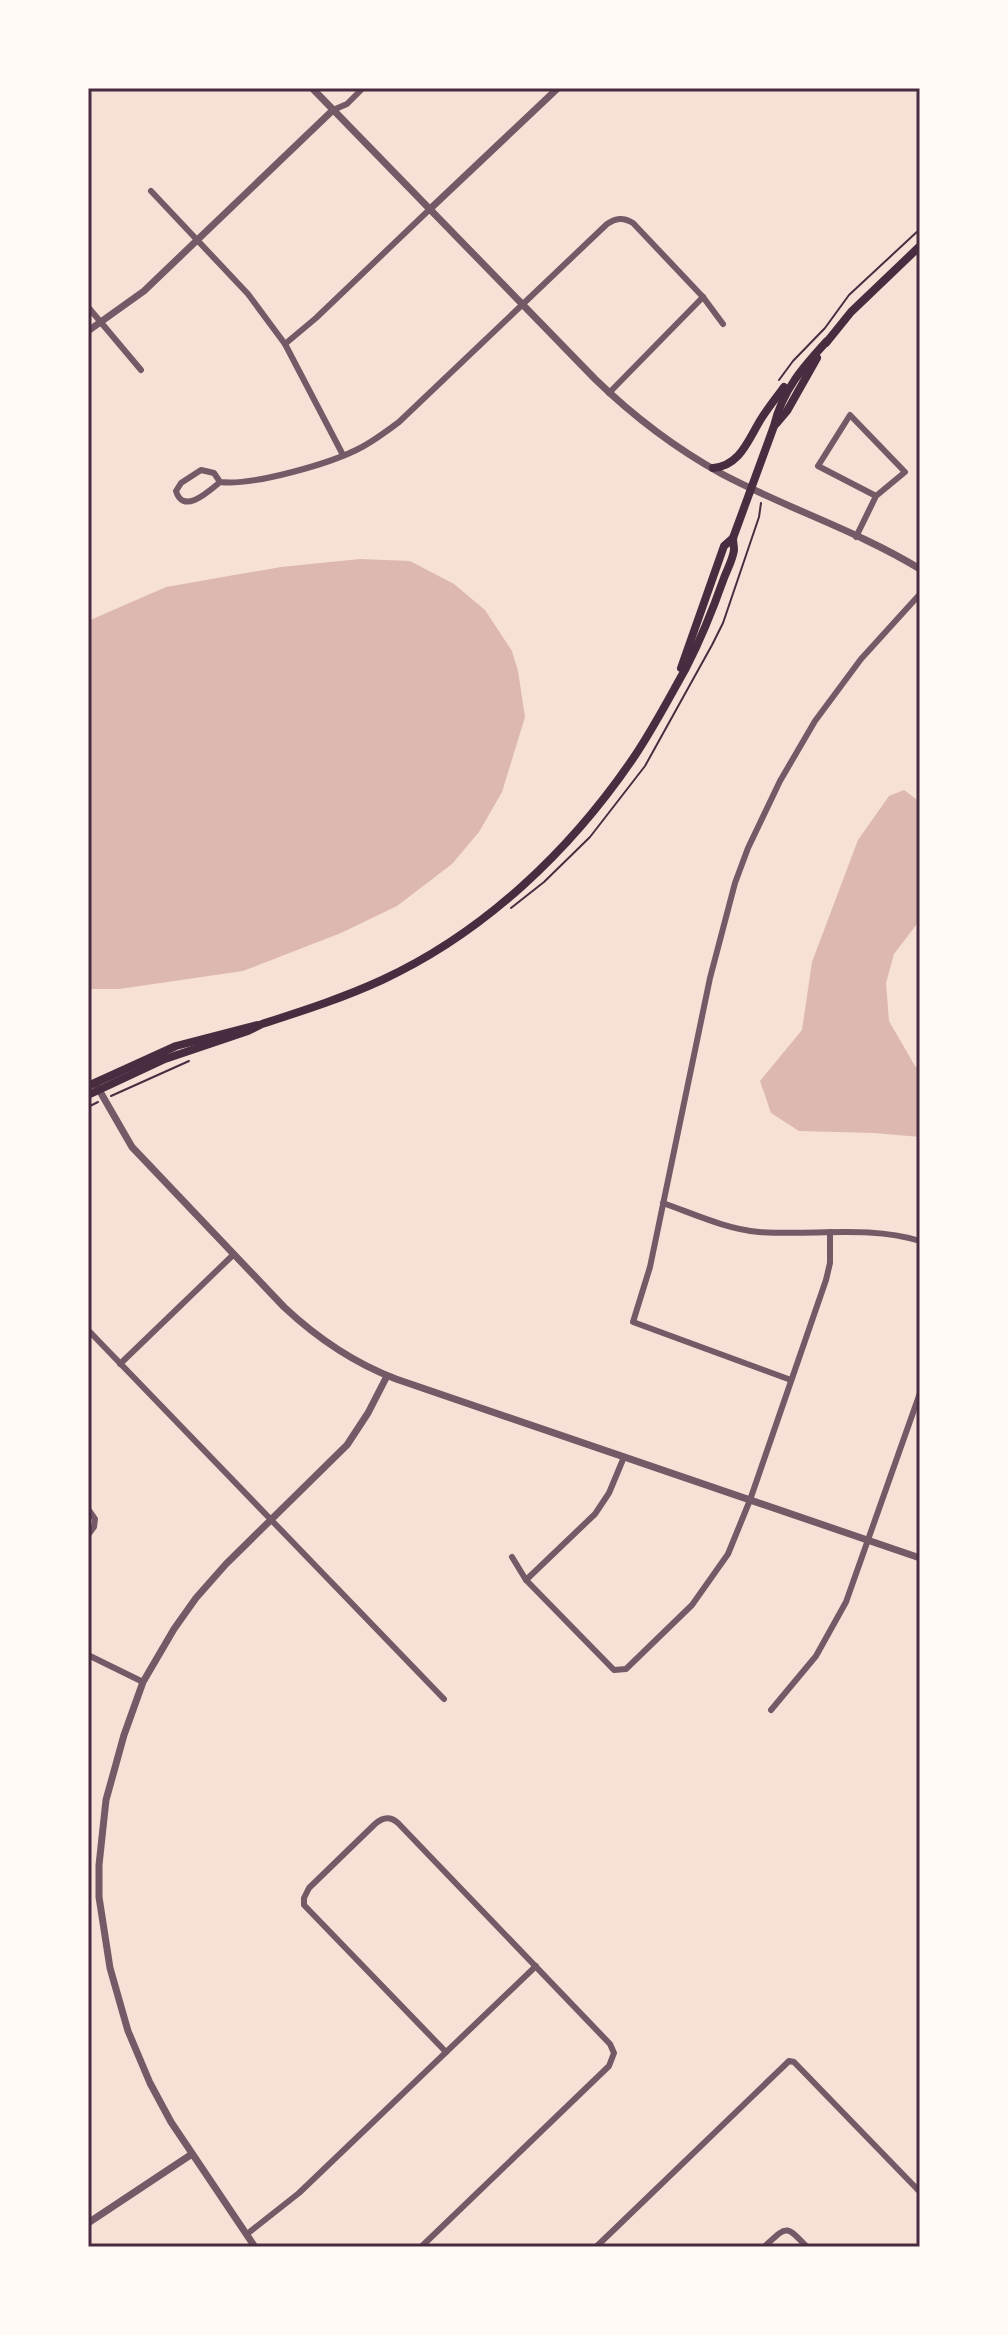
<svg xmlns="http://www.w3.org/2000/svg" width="1008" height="2335" font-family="Manrope,sans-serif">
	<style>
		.water { fill: #dcb8b0 }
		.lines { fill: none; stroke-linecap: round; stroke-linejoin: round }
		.path { stroke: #4a2c40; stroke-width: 2 }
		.minor { stroke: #755966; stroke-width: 6 }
		.tertiary { stroke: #755966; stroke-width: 7 }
		.secondary { stroke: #4a2c40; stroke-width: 8 }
		.neatline { fill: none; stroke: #4a2c40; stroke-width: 3 }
	</style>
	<rect width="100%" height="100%" fill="#f7e1d7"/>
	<!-- water -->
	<g class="water">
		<path d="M 360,559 L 410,561 L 454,584 L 485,610 L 512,651 L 518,671 L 525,717 L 502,792 L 479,832 L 452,864 L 397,906 L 341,933 L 243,971 L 119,989 L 88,989 L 88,621 L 166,587 L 281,567 Z"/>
		<path d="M 904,790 L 920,802 L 920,920 L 894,954 L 886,983 L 889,1021 L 915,1066 L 920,1070 L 920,1137 L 874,1133 L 799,1131 L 771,1113 L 760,1081 L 802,1030 L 812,962 L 858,840 L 889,796 Z"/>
	</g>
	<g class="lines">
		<!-- path -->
		<g class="path">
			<path d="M 779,380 L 793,361 L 825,328 L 849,295 L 920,229"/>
			<path d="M 511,908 L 544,882 L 590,837 L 645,766 L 712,645 L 723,623 L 759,517 L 761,503"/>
			<path d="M 111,1096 L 189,1061"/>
			<path d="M 88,1107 L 98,1102"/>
		</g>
		<!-- minor -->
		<g class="minor">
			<path d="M 333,110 L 347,104 L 363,88"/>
			<path d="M 151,191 L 248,294 L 285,344 L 343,455"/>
			<path d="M 88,307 L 141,370"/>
			<path d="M 285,344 L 316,318 L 430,209"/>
			<path d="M 609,393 L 703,297"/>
			<path d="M 220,482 C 208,492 183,515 176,491 L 181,483 L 201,470 L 214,473 L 220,482 C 253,486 333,463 362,447 C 375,440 387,431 399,422 L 607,224 C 616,218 623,217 633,223 L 703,297 L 723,324"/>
			<path d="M 856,537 L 876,496 L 818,466 L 850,415 L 905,472 L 876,496"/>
			<path d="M 663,1203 C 694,1214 726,1229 759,1232 C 813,1236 867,1225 920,1241"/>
			<path d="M 88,1330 L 444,1699"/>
			<path d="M 120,1364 L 233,1255"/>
			<path d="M 791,1380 L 633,1322 L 650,1267 L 710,978 L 735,883 L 748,848 L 780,781 L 815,721 L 861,659 L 920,594"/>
			<path d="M 88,1509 L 95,1519 L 94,1527 L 88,1535"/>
			<path d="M 512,1557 L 526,1580 L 614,1670 L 626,1669 L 692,1605 L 728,1554 L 750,1500 L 826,1280 L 830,1263 L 830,1232"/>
			<path d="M 526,1580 L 595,1514 L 609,1493 L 624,1457"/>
			<path d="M 88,1655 L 143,1682"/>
			<path d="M 771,1710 L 816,1656 L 846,1602 L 920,1393"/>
			<path d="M 247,2234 L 299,2193 L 536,1966"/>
			<path d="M 421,2247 L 609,2066 L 614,2053 L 610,2044 L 398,1823 C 390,1816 383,1817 375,1824 L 309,1888 L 304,1898 L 304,1905 L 446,2052"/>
			<path d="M 596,2247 L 789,2061 L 794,2062 L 920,2192"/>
			<path d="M 764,2247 C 787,2226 785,2224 807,2247"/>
		</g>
		<!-- tertiary -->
		<g class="tertiary">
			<path d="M 312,88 L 595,379 C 633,416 675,448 722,474 C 786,508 858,531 920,569"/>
			<path d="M 430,209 L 558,88"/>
			<path d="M 88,331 L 144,291 L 333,110"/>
			<path d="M 98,1088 L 132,1147 L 284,1307 C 316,1337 354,1363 396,1379 L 920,1558"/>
			<path d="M 88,2223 L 192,2154"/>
			<path d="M 255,2247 L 171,2122 L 150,2083 L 128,2031 L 110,1968 L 99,1897 L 99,1865 L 106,1800 L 124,1735 L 143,1682 L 174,1629 L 196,1598 L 226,1564 L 347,1445 L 368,1413 L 387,1376"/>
		</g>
		<!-- secondary -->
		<g class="secondary">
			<path d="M 826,343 L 851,312 L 920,246"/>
			<path d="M 776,424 L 787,411 L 817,358"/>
			<path d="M 713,468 C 740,466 748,440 761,419 C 768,408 776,398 784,387"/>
			<path d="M 681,668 L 724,546 L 733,538"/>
			<path d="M 88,1086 L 176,1046 L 257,1025"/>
			<path d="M 88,1095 L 165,1059 L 248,1031 L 262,1024 C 302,1011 343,998 382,980 C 484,933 571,850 634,757 C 653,729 669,698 686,668 C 701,639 713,609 724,578 C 727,570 733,559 734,550 C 734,546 733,542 733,538 L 774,426 C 782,391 803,367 827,341"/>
		</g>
	</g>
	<!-- border -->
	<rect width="1008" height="2335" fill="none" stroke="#fffaf5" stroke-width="180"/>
	<rect x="90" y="90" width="828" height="2155" class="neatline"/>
</svg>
